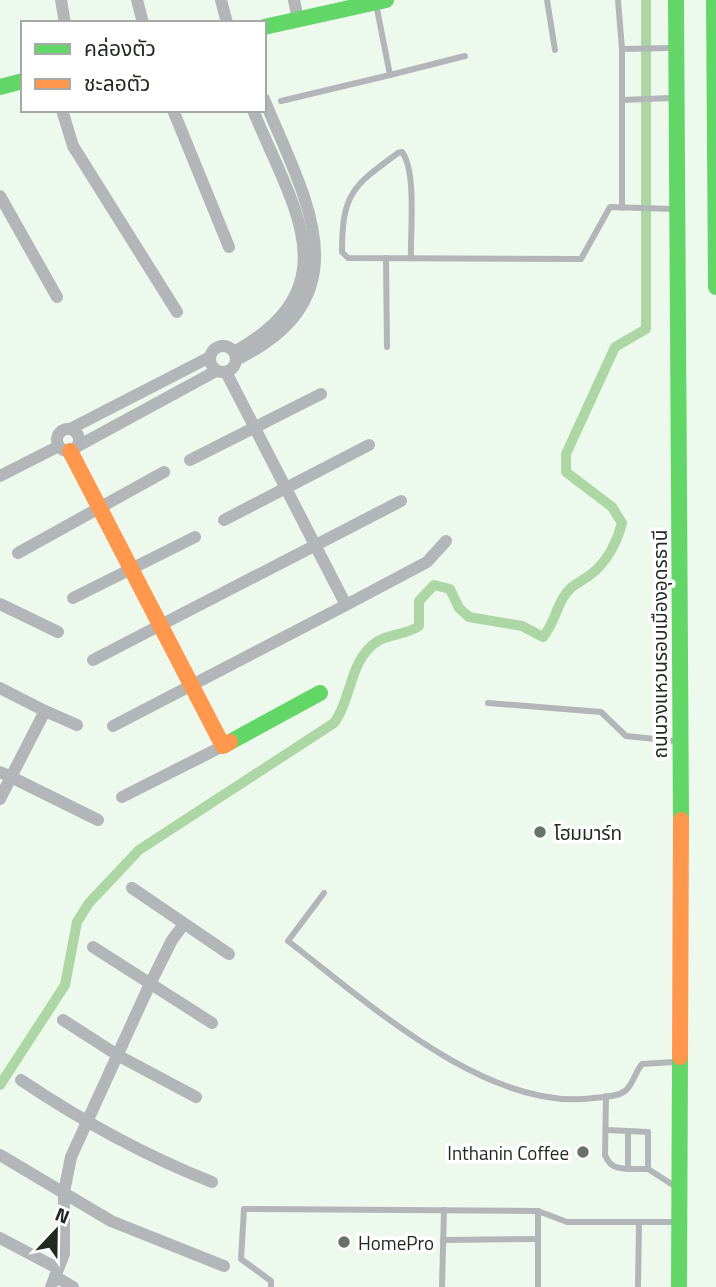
<svg xmlns="http://www.w3.org/2000/svg" width="716" height="1287" font-family="'Titillium Web','Noto Sans Thai',sans-serif">
	<style>
		.lines { fill: none; stroke-linecap: round; stroke-linejoin: round }
		.canal { stroke: #acd7a5; stroke-width: 10 }
		.lane { stroke: #b3b6b8; stroke-width: 6 }
		.street { stroke: #b3b6b8; stroke-width: 12 }
		.fast { stroke: #63d668; stroke-width: 16 }
		.slow { stroke: #ff974d; stroke-width: 16 }
		.poi-dot { fill: #687267; stroke: #fff; stroke-width: 2.5 }
		.labels { text-anchor: middle; dominant-baseline: central; stroke-width: 7; stroke-linejoin: round; paint-order: stroke }
		.street-label { font-size: 19px; fill: #202a1f; stroke: #fff }
		.poi-label { font-size: 19px; fill: #202a1f; stroke: #fff; text-anchor: start }
	</style>
	<rect width="100%" height="100%" fill="#eef9ed"/>
	<g class="lines">
		<!-- canal -->
		<path class="canal" d="M 0,1085 L 65,985 L 77,922 L 89,903 L 139,850 L 334,723 C 352,699 349,659 378,641 C 390,634 406,635 419,626 L 419,601 L 434,585 L 450,589 L 459,608 L 469,617 L 522,626 L 543,637 C 553,625 555,612 563,598 C 571,583 585,581 596,570 C 609,558 618,539 622,523 L 612,507 L 566,472 L 566,454 L 615,347 L 646,329 L 646,0"/>
		<!-- lane -->
		<g class="lane">
			<path d="M 547,0 L 555,50"/>
			<path d="M 618,0 L 622,49 L 622,208"/>
			<path d="M 622,49 L 671,48"/>
			<path d="M 390,75 L 465,56"/>
			<path d="M 622,100 L 671,98"/>
			<path d="M 281,101 L 390,75 L 376,4"/>
			<path d="M 386,258 L 387,347"/>
			<path d="M 411,259 C 410,233 417,172 402,152 L 398,153 C 353,186 342,193 342,252 L 348,258 L 581,259 L 610,207 L 673,209"/>
			<path d="M 488,703 L 601,712 L 626,736 L 675,741"/>
			<path d="M 324,893 L 288,941 C 367,1002 488,1113 594,1098 C 604,1097 617,1097 625,1091 C 633,1085 635,1072 642,1064 L 674,1062"/>
			<path d="M 606,1096 L 605,1155 C 610,1167 616,1168 628,1169"/>
			<path d="M 606,1130 L 628,1131"/>
			<path d="M 648,1169 L 648,1132 L 628,1131 L 628,1169 L 648,1169 L 673,1185"/>
			<path d="M 443,1240 L 538,1239"/>
			<path d="M 271,1287 L 271,1281 L 241,1259 L 244,1209 L 538,1211 L 567,1222 L 675,1222"/>
			<path d="M 442,1287 L 444,1210"/>
			<path d="M 538,1287 L 538,1211"/>
			<path d="M 638,1287 L 639,1222"/>
		</g>
		<!-- street -->
		<g class="street">
			<path d="M 61,0 L 65,23"/>
			<path d="M 137,0 L 143,23"/>
			<path d="M 221,0 L 227,23"/>
			<path d="M 294,0 L 298,20"/>
			<path d="M 62,110 L 73,146 L 177,312"/>
			<path d="M 173,110 L 229,247"/>
			<path d="M 0,196 L 57,297"/>
			<circle cx="223" cy="359" r="13"/>
			<path d="M 234,352 C 353,286 292,206 253,110"/>
			<path d="M 236,360 C 367,296 305,199 264,99"/>
			<path d="M 226,372 L 346,605 L 427,562 L 446,541"/>
			<circle cx="68" cy="440" r="11"/>
			<path d="M 70,429 L 210,357"/>
			<path d="M 78,446 L 216,371"/>
			<path d="M 190,460 L 321,394"/>
			<path d="M 0,476 L 59,446"/>
			<path d="M 224,520 L 369,445"/>
			<path d="M 18,553 L 164,472"/>
			<path d="M 73,598 L 195,537"/>
			<path d="M 0,604 L 58,632"/>
			<path d="M 93,660 L 401,501"/>
			<path d="M 0,688 L 45,711 L 11,777 L 98,820"/>
			<path d="M 45,711 L 77,725"/>
			<path d="M 113,726 L 346,605"/>
			<path d="M 0,772 L 11,777 L 0,799"/>
			<path d="M 122,797 L 223,746"/>
			<path d="M 132,888 L 229,954"/>
			<path d="M 93,947 L 212,1023"/>
			<path d="M 63,1020 L 119,1056 L 196,1097"/>
			<path d="M 21,1080 C 82,1121 143,1155 212,1182"/>
			<path d="M 0,1155 L 111,1221 L 224,1266"/>
			<path d="M 0,1238 L 57,1268"/>
			<path d="M 55,1276 L 73,1287"/>
			<path d="M 51,1287 L 64,1254 L 64,1192 L 71,1157 L 149,986 L 172,940 L 184,924"/>
		</g>
		<!-- fast -->
		<g class="fast">
			<path d="M 676,0 L 681,820"/>
			<path d="M 714,0 L 716,287"/>
			<path d="M 264,27 L 386,0"/>
			<path d="M 0,87 L 23,81"/>
			<path d="M 230,742 L 320,693"/>
			<path d="M 679,1287 L 680,1057"/>
		</g>
		<!-- slow -->
		<g class="slow">
			<path d="M 70,451 L 223,746 L 230,742"/>
			<path d="M 680,1057 L 681,820"/>
		</g>
	</g>
	<!-- markers -->
	<g class="poi-dot">
		<circle cx="540" cy="832" r="7"/>
		<circle cx="583" cy="1152" r="7"/>
		<circle cx="344" cy="1242" r="7"/>
	</g>
	<g class="labels">
		<!-- street labels -->
		<g class="street-label">
			<text transform="translate(659 644) rotate(-90)">ถนนวงแหวนรอบเมืองอุดรธานี</text>
		</g>
		<!-- poi labels -->
		<g class="poi-label">
			<text x="554" y="832">โฮมมาร์ท</text>
			<text x="569" y="1152" text-anchor="end">Inthanin Coffee</text>
			<text x="358" y="1242">HomePro</text>
		</g>
	</g>
	<!-- legend -->
	<rect x="21" y="21" width="245" height="91" fill="#ffffff" stroke="#a6aaa5" stroke-width="2"/>
	<rect x="35" y="44" width="35" height="10" fill="#63d668" stroke="#a6aaa5" stroke-width="2"/>
	<text x="84" y="56" font-size="21" fill="#202a1f">คล่องตัว</text>
	<rect x="35" y="79" width="35" height="10" fill="#ff974d" stroke="#a6aaa5" stroke-width="2"/>
	<text x="84" y="91" font-size="21" fill="#202a1f">ชะลอตัว</text>
	<!-- north arrow -->
	<g transform="translate(56 1231) rotate(22)" stroke="#ffffff" stroke-width="5" paint-order="stroke">
	<path d="M0-5L12 26L0 18L-12 26Z" fill="#202a1f"/>
	<text y="-10" font-size="19" font-weight="bold" text-anchor="middle" fill="#202a1f">N</text>
	</g>
</svg>
